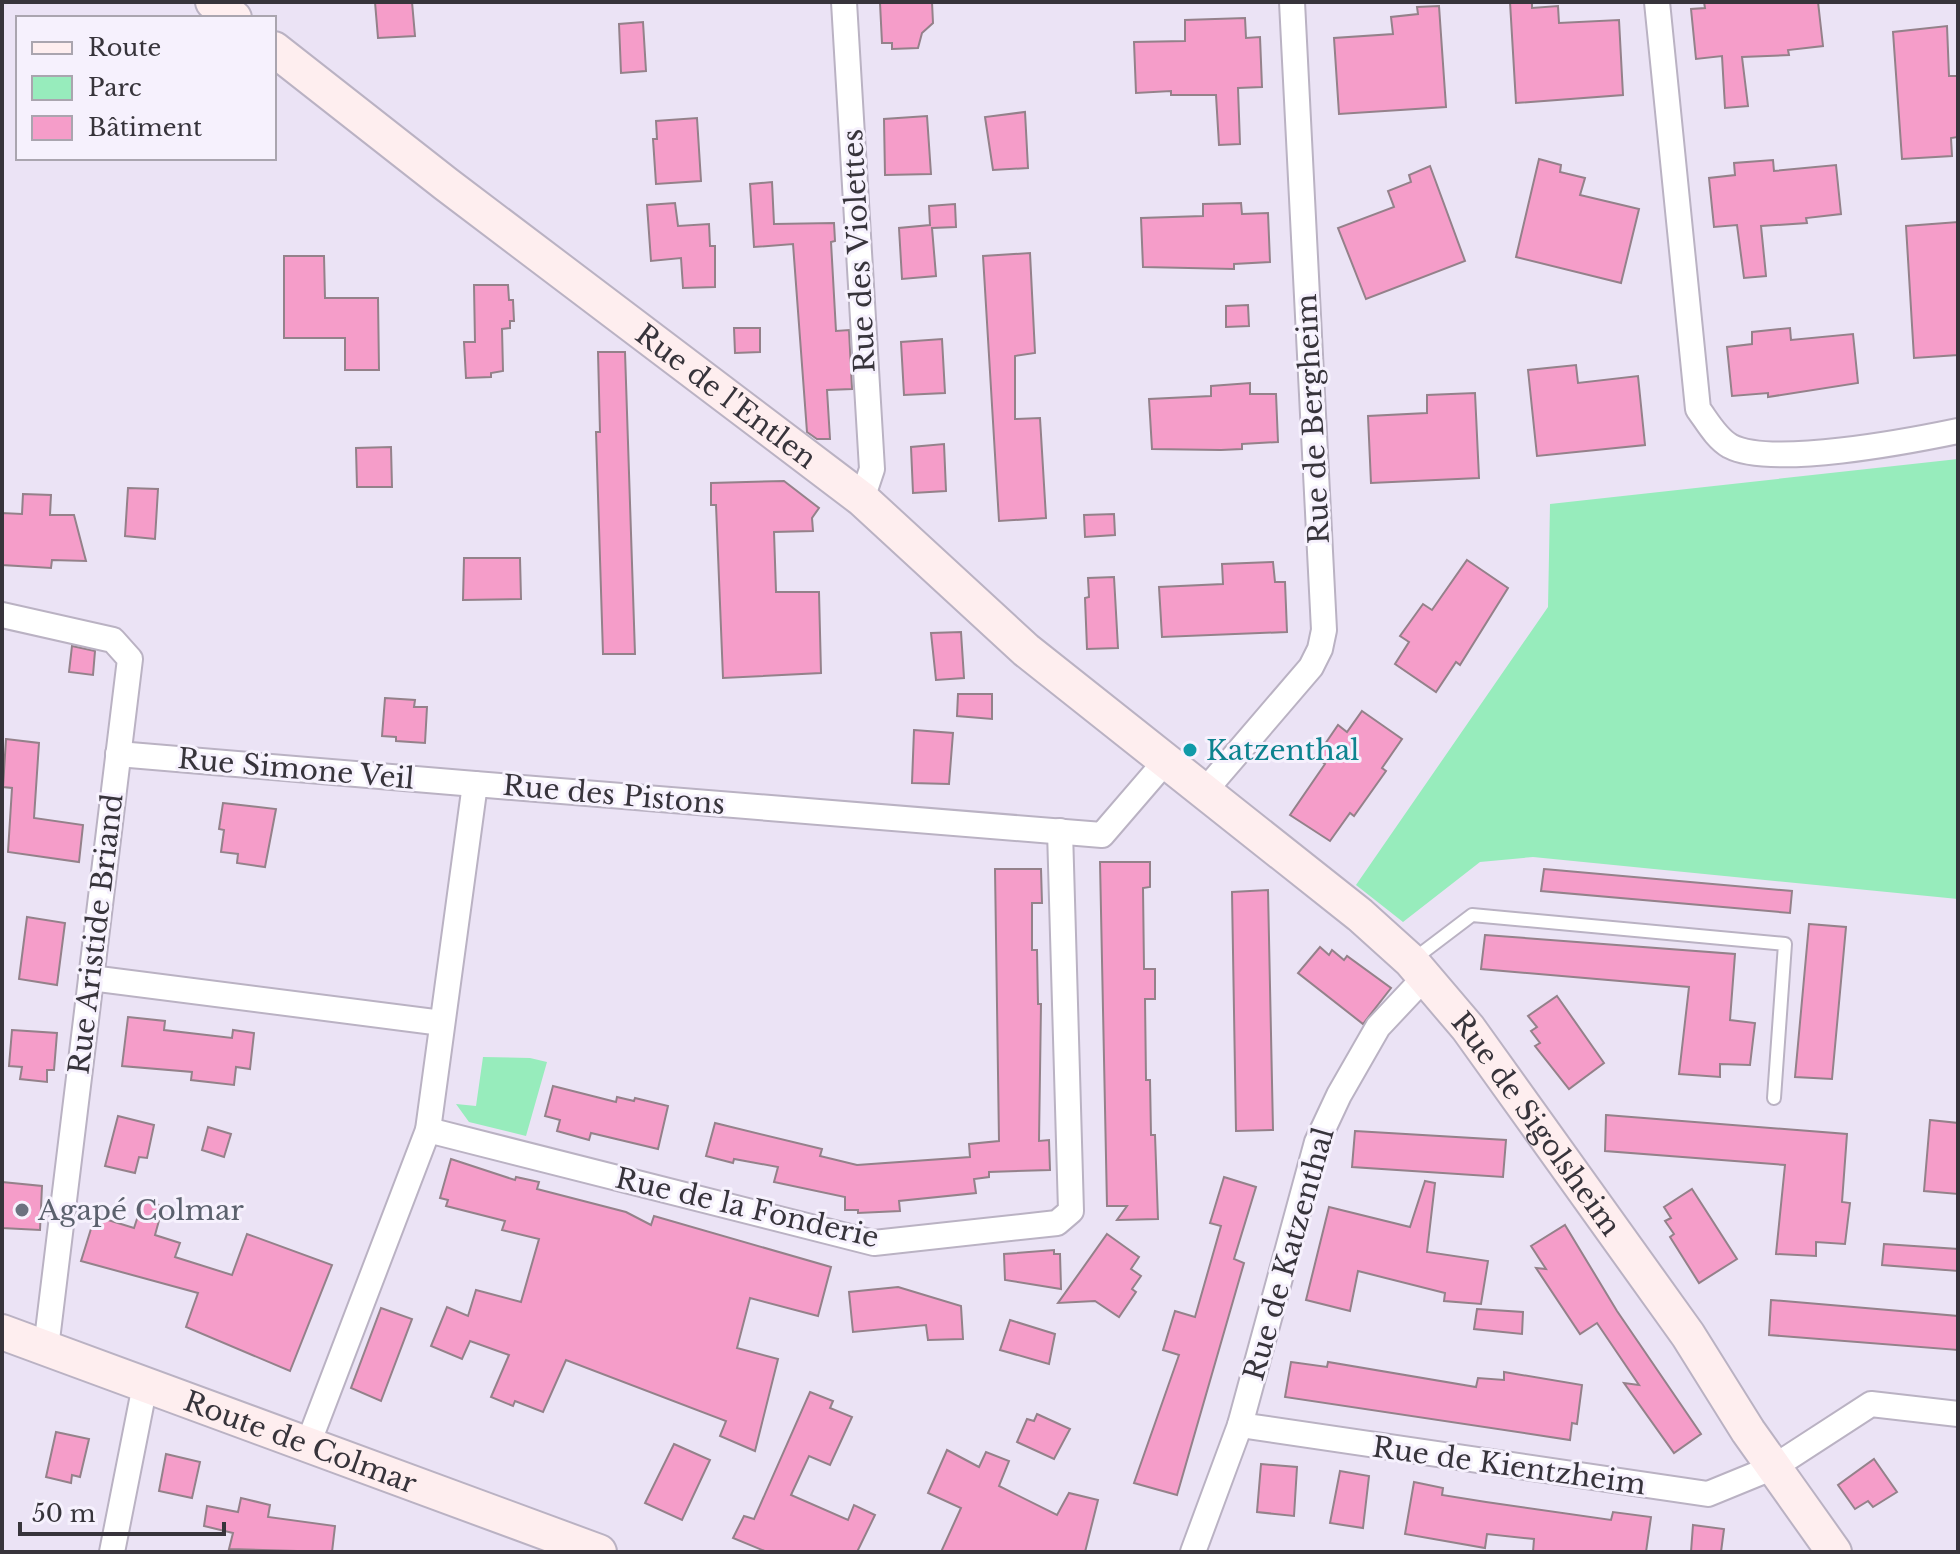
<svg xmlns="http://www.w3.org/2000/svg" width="1960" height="1554" font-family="'Libre Baskerville',serif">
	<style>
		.green { fill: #97ecbc }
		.building { fill: #f59dc9; stroke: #94818a; stroke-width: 2 }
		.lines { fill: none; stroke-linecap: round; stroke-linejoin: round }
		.lane-casing { stroke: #bab2c3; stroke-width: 16 }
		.street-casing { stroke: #bab2c3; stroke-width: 28 }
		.secondary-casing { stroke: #bab2c3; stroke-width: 38 }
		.lane { stroke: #fff; stroke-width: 12 }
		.street { stroke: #fff; stroke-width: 24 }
		.secondary { stroke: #feeeef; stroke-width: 34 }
		.culture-dot { fill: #0f9aa8; stroke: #f6f1fd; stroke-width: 3 }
		.worship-dot { fill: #6b7280; stroke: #f6f1fd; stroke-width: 3 }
		.labels { text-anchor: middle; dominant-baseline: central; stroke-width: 6; stroke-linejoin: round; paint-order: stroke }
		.street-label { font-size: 28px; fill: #37343b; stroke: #f6f1fd }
		.culture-label { font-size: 28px; fill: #0d838f; stroke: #f6f1fd; text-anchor: start }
		.worship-label { font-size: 28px; fill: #5b616d; stroke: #f6f1fd; text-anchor: start }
	</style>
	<rect width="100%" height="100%" fill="#ebe3f5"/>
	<!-- green -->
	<g class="green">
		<path d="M 1958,459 L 1958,899 L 1533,857 L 1480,862 L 1403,922 L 1356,885 L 1548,607 L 1550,504 Z"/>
		<path d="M 483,1057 L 530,1058 L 547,1062 L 526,1136 L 469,1122 L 456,1104 L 476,1106 Z"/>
	</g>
	<!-- building -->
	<g class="building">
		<path d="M 375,2 L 412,2 L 415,36 L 378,38 Z"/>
		<path d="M 932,2 L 933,23 L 922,33 L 918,48 L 892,49 L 892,43 L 882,43 L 880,3 Z"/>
		<path d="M 1510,2 L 1532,2 L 1532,8 L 1558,6 L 1559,23 L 1619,20 L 1623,95 L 1516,103 Z"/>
		<path d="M 1704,2 L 1818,2 L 1823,46 L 1788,50 L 1789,55 L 1742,57 L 1748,106 L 1725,108 L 1722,56 L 1696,59 L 1691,9 L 1705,8 Z"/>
		<path d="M 1439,6 L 1446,107 L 1339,114 L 1334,38 L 1393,34 L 1391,17 L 1418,14 L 1417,7 Z"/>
		<path d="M 1245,18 L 1246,38 L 1260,37 L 1262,87 L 1238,88 L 1240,144 L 1219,145 L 1216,95 L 1171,95 L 1171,91 L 1136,93 L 1134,42 L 1185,41 L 1185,20 Z"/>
		<path d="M 643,22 L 646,71 L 621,73 L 619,24 Z"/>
		<path d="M 1947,26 L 1949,76 L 1958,76 L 1958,137 L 1951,138 L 1952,156 L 1902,159 L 1893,32 Z"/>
		<path d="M 1025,112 L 1028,168 L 993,170 L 985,117 Z"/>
		<path d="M 927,116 L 931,174 L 885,175 L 884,119 Z"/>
		<path d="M 697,118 L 701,181 L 656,184 L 653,139 L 657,139 L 656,121 Z"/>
		<path d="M 1539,159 L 1561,165 L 1560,172 L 1585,178 L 1580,195 L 1639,209 L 1621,283 L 1516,257 Z"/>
		<path d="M 1773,160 L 1774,171 L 1836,165 L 1841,214 L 1806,218 L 1807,223 L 1761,226 L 1766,276 L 1744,278 L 1737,225 L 1714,227 L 1709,178 L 1735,175 L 1734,163 Z"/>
		<path d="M 1430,166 L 1465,261 L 1366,299 L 1338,228 L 1394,207 L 1388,191 L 1411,182 L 1409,175 Z"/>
		<path d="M 772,182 L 774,224 L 834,223 L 835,241 L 831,242 L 836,331 L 849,330 L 852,389 L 827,390 L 830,439 L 817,439 L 807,432 L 793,244 L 754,247 L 750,184 Z"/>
		<path d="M 675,203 L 678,226 L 709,224 L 710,246 L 715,246 L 715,287 L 683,288 L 681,258 L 651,261 L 647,205 Z"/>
		<path d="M 1241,203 L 1242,214 L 1268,213 L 1270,262 L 1234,264 L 1234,269 L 1143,267 L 1141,218 L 1203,216 L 1203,204 Z"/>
		<path d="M 955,204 L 956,227 L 932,228 L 936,276 L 902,279 L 899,228 L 930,225 L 929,206 Z"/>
		<path d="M 1958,222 L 1958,355 L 1914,358 L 1906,226 Z"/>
		<path d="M 1030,253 L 1035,353 L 1015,356 L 1015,419 L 1040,418 L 1046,518 L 999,521 L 983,256 Z"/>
		<path d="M 284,256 L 324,256 L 325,298 L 378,298 L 379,370 L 345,370 L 345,338 L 284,338 Z"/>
		<path d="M 474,285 L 508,285 L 509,300 L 513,300 L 514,321 L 510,321 L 510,328 L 502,329 L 503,371 L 491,373 L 491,377 L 466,378 L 464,342 L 475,342 Z"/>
		<path d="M 1248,305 L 1249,326 L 1226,327 L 1226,306 Z"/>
		<path d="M 734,328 L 760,328 L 760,352 L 735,353 Z"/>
		<path d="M 1790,328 L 1791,340 L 1853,334 L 1858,383 L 1768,397 L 1768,393 L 1732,396 L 1727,347 L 1752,344 L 1752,332 Z"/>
		<path d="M 942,339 L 945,393 L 904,395 L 901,342 Z"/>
		<path d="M 598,352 L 625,352 L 635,654 L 603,654 L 596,432 L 600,432 Z"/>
		<path d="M 1576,365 L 1578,383 L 1638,376 L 1645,445 L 1537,456 L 1528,370 Z"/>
		<path d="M 1250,383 L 1250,394 L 1276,394 L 1278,442 L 1242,444 L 1242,449 L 1221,450 L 1152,449 L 1149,399 L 1211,396 L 1211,386 Z"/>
		<path d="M 1475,393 L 1479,478 L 1371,483 L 1368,416 L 1427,413 L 1427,395 Z"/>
		<path d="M 944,444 L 946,491 L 913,493 L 911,447 Z"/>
		<path d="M 391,447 L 392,487 L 357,487 L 356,448 Z"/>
		<path d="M 784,481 L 819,508 L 812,518 L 813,531 L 774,532 L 776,592 L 819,592 L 821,673 L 723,678 L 716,505 L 711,505 L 711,483 Z"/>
		<path d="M 128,488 L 158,489 L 155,539 L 125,536 Z"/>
		<path d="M 23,494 L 51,495 L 50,515 L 74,515 L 86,561 L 52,560 L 51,568 L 2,565 L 2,513 L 22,514 Z"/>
		<path d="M 1114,514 L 1115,535 L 1085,537 L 1084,515 Z"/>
		<path d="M 464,558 L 520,558 L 521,599 L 463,600 Z"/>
		<path d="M 1467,560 L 1508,588 L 1460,665 L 1456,662 L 1436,692 L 1395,664 L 1409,642 L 1400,636 L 1423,604 L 1432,610 Z"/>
		<path d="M 1273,562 L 1275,582 L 1285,582 L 1287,632 L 1162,637 L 1159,587 L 1223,584 L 1222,564 Z"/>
		<path d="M 1114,577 L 1118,648 L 1087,649 L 1085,598 L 1089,597 L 1088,578 Z"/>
		<path d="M 961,632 L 964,678 L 936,680 L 931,633 Z"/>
		<path d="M 72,646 L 95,651 L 93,675 L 69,672 Z"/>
		<path d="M 958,694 L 992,694 L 992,719 L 957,716 Z"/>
		<path d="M 385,698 L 415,700 L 414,707 L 427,707 L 425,743 L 396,741 L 396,737 L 382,736 Z"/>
		<path d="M 1362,711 L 1402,739 L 1382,768 L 1386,771 L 1354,816 L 1350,813 L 1330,841 L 1290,815 L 1325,764 L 1316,757 L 1325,744 L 1338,725 L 1347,732 Z"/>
		<path d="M 914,730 L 953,733 L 949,784 L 912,783 Z"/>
		<path d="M 6,739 L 39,743 L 34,818 L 83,825 L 79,862 L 8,852 L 12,788 L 3,787 Z"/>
		<path d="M 223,803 L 276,809 L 265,867 L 237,863 L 238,854 L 221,852 L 224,830 L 219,829 Z"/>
		<path d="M 1100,862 L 1150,862 L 1150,887 L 1143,888 L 1144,969 L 1155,969 L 1155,999 L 1145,999 L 1146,1080 L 1150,1080 L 1151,1135 L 1155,1135 L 1158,1219 L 1117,1220 L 1127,1206 L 1107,1206 Z"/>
		<path d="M 995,869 L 1041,869 L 1042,903 L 1032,903 L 1032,950 L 1037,950 L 1038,1004 L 1041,1004 L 1039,1141 L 1049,1140 L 1050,1170 L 989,1172 L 989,1177 L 974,1179 L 976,1193 L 899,1201 L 900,1211 L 858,1213 L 858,1210 L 845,1210 L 845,1197 L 774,1182 L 778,1167 L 734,1159 L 733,1163 L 706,1156 L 715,1123 L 822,1149 L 820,1156 L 857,1165 L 970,1157 L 969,1144 L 999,1141 Z"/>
		<path d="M 1544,869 L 1792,891 L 1790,913 L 1541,891 Z"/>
		<path d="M 1268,890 L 1273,1130 L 1236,1131 L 1232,892 Z"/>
		<path d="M 27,917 L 65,923 L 57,985 L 19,979 Z"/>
		<path d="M 1809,924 L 1846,927 L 1832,1079 L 1795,1077 Z"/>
		<path d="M 1485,935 L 1735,954 L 1730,1020 L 1755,1023 L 1750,1065 L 1720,1064 L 1720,1077 L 1679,1074 L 1689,987 L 1481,969 Z"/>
		<path d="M 1320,947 L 1329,955 L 1332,950 L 1344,960 L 1347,956 L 1391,988 L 1363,1024 L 1298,973 Z"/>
		<path d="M 1557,996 L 1604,1063 L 1569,1089 L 1535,1046 L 1540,1043 L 1531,1031 L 1537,1027 L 1528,1016 Z"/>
		<path d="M 128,1017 L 165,1021 L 164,1030 L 232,1038 L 233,1030 L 254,1033 L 250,1069 L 236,1067 L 234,1085 L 191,1080 L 192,1072 L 122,1066 Z"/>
		<path d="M 12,1030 L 57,1033 L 54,1070 L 47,1070 L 47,1082 L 20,1079 L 22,1067 L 9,1066 Z"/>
		<path d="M 553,1086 L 616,1102 L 617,1097 L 634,1101 L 635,1098 L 668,1106 L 658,1149 L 591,1133 L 589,1140 L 557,1131 L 560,1120 L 545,1116 Z"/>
		<path d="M 1606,1115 L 1847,1134 L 1842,1202 L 1850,1203 L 1845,1244 L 1816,1242 L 1816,1256 L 1776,1254 L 1785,1165 L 1605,1151 Z"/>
		<path d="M 118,1116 L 154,1125 L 147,1158 L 139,1157 L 135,1173 L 105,1166 Z"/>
		<path d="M 1930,1120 L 1958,1123 L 1958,1194 L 1924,1191 Z"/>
		<path d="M 208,1127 L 231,1134 L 224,1157 L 202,1150 Z"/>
		<path d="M 1355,1131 L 1506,1140 L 1503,1177 L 1352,1167 Z"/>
		<path d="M 451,1159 L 515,1180 L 516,1177 L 539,1182 L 537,1189 L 626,1212 L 651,1225 L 654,1216 L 831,1267 L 818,1316 L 750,1298 L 737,1348 L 778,1359 L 755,1451 L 720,1436 L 726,1421 L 566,1360 L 543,1412 L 515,1401 L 513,1406 L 491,1397 L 509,1355 L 470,1341 L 462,1359 L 431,1346 L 447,1307 L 468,1316 L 476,1290 L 521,1302 L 539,1239 L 502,1230 L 505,1221 L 446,1206 L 448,1200 L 440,1198 Z"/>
		<path d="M 1224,1177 L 1256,1187 L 1234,1259 L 1244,1263 L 1177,1495 L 1134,1483 L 1179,1355 L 1163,1350 L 1175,1311 L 1195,1317 L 1221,1226 L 1210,1223 Z"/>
		<path d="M 1425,1181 L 1435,1183 L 1427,1252 L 1488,1261 L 1481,1304 L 1444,1301 L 1445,1293 L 1358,1271 L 1350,1311 L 1306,1300 L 1329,1207 L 1410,1227 Z"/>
		<path d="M 2,1182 L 42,1186 L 40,1230 L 2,1228 Z"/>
		<path d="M 1692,1189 L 1737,1259 L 1699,1283 L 1670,1237 L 1674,1234 L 1665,1221 L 1671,1218 L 1664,1207 Z"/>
		<path d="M 143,1201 L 163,1206 L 155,1235 L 180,1243 L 175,1257 L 232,1275 L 247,1234 L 332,1265 L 290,1371 L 186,1327 L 198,1293 L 81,1261 L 95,1216 L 134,1228 Z"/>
		<path d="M 1565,1225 L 1617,1311 L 1701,1434 L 1674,1453 L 1624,1383 L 1639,1385 L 1597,1323 L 1580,1334 L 1536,1268 L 1546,1269 L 1531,1246 Z"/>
		<path d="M 1107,1234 L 1139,1257 L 1131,1269 L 1141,1276 L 1132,1289 L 1136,1292 L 1119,1317 L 1095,1301 L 1058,1303 Z"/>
		<path d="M 1884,1244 L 1958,1249 L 1958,1271 L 1882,1265 Z"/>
		<path d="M 1054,1250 L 1054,1254 L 1060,1254 L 1061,1289 L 1005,1280 L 1004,1254 Z"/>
		<path d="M 898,1287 L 961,1306 L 963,1339 L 928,1340 L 926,1325 L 853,1332 L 849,1292 Z"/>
		<path d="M 1771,1300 L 1958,1316 L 1958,1350 L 1769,1335 Z"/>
		<path d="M 381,1308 L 412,1319 L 381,1401 L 351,1388 Z"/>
		<path d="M 1477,1309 L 1523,1312 L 1522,1334 L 1474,1329 Z"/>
		<path d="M 1010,1320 L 1055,1334 L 1049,1364 L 1000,1350 Z"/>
		<path d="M 1291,1362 L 1327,1367 L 1328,1362 L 1476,1387 L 1478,1378 L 1504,1380 L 1504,1372 L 1582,1385 L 1577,1424 L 1572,1423 L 1570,1440 L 1285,1397 Z"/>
		<path d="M 810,1392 L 833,1401 L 830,1408 L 852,1417 L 830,1465 L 809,1456 L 791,1495 L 848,1520 L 854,1505 L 875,1515 L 857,1552 L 767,1552 L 733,1538 L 744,1516 L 754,1519 Z"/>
		<path d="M 1037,1414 L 1070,1429 L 1054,1459 L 1017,1442 L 1027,1419 L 1034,1421 Z"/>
		<path d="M 56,1432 L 89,1439 L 80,1477 L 72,1475 L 71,1483 L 46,1477 Z"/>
		<path d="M 674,1444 L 710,1460 L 682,1520 L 645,1503 Z"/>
		<path d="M 947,1450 L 979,1467 L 986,1452 L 1009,1461 L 999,1486 L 1057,1515 L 1069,1493 L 1098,1500 L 1085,1552 L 941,1552 L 961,1508 L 928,1493 Z"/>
		<path d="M 166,1454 L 200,1462 L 192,1498 L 159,1491 Z"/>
		<path d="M 1874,1459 L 1897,1492 L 1873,1507 L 1868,1501 L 1855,1509 L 1838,1485 Z"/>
		<path d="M 1261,1464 L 1297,1467 L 1294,1516 L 1257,1512 Z"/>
		<path d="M 1340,1471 L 1369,1476 L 1363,1528 L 1330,1523 Z"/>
		<path d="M 1414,1482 L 1443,1488 L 1442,1495 L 1486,1502 L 1611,1520 L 1613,1512 L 1651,1517 L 1646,1552 L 1533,1552 L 1534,1539 L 1487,1534 L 1485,1548 L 1405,1534 Z"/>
		<path d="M 241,1498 L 270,1505 L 268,1517 L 335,1526 L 332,1552 L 229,1549 L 233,1533 L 204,1526 L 207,1506 L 238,1512 Z"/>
		<path d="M 1693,1525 L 1724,1529 L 1721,1552 L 1691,1552 Z"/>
	</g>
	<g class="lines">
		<!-- lane casing -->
		<g class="lane-casing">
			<path id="lane" d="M 1414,959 L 1472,915 L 1785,944 L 1774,1098"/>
		</g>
		<!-- street casing -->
		<g class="street-casing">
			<g id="street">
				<path d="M 844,2 L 872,469 L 862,499"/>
				<path d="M 1657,2 L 1698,409 C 1707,421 1716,438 1730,446 C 1771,468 1910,441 1958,431"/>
				<path d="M 2,615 L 113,640 L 130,659 L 46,1348"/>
				<path d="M 118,754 L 475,784"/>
				<path d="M 1203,793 L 1311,667 L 1320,649 L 1324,630 L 1292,2"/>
				<path d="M 91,978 L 442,1023"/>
				<path d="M 428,1130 L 874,1243 L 1057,1223 L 1071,1211 L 1060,831"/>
				<path d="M 1240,1425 L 1708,1494 L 1774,1467 L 1871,1404 L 1958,1414"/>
				<path d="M 308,1444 L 428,1130 L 475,784 L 1102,835 L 1164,763"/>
				<path d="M 112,1552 L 145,1385"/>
				<path d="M 1193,1552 L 1240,1425 L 1317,1142 L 1339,1095 L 1378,1027 L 1425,977"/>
			</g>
		</g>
		<!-- secondary casing -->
		<g class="secondary-casing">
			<g id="secondary">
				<path d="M 213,2 L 234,18"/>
				<path id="s1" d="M 274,49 L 446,184 L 862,499 L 1026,650 L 1360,915 L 1411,961 L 1468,1028 L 1688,1335 L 1748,1431 L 1834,1552"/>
				<path id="s2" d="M 2,1332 L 599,1552"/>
			</g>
		</g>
		<!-- lane -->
		<use href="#lane" class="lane"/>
		<!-- street -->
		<use href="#street" class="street"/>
		<!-- secondary -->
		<use href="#secondary" class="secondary"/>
	</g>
	<!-- markers -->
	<circle class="culture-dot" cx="1190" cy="750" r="8"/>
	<circle class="worship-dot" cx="22" cy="1210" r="8"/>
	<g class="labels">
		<!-- street labels -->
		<g class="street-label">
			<text transform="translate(859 251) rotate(-93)">Rue des Violettes</text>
			<text stroke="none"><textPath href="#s1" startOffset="570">Rue de l'Entlen</textPath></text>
			<text transform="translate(1313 419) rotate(-93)">Rue de Bergheim</text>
			<text transform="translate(296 769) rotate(5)">Rue Simone Veil</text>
			<text transform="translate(614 795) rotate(5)">Rue des Pistons</text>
			<text transform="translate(96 934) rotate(-83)">Rue Aristide Briand</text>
			<text stroke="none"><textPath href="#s1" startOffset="1664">Rue de Sigolsheim</textPath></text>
			<text transform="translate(747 1208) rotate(13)">Rue de la Fonderie</text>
			<text transform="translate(1289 1254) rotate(-74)">Rue de Katzenthal</text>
			<text stroke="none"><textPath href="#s2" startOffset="318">Route de Colmar</textPath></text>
			<text transform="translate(1509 1466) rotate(8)">Rue de Kientzheim</text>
		</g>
		<!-- culture labels -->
		<g class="culture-label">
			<text x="1206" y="750">Katzenthal</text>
		</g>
		<!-- worship labels -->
		<g class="worship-label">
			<text x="38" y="1210">Agapé Colmar</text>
		</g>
	</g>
	<!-- border -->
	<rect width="1960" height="1554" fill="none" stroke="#37343b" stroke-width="8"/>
	<!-- legend -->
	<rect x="16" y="16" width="260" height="144" fill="#f6f1fd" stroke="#aaa5af" stroke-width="2"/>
	<rect x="32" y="42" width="40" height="12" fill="#feeeef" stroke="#aaa5af" stroke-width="2"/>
	<text x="88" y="56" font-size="24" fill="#37343b">Route</text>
	<rect x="32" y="76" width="40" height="24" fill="#97ecbc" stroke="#aaa5af" stroke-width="2"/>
	<text x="88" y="96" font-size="24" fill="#37343b">Parc</text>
	<rect x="32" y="116" width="40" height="24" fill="#f59dc9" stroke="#aaa5af" stroke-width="2"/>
	<text x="88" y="136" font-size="24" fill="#37343b">Bâtiment</text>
	<!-- scale -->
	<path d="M20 1522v12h204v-12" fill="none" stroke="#37343b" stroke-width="4"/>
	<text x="32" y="1522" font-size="24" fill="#37343b" stroke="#f6f1fd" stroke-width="6" paint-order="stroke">50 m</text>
</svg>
